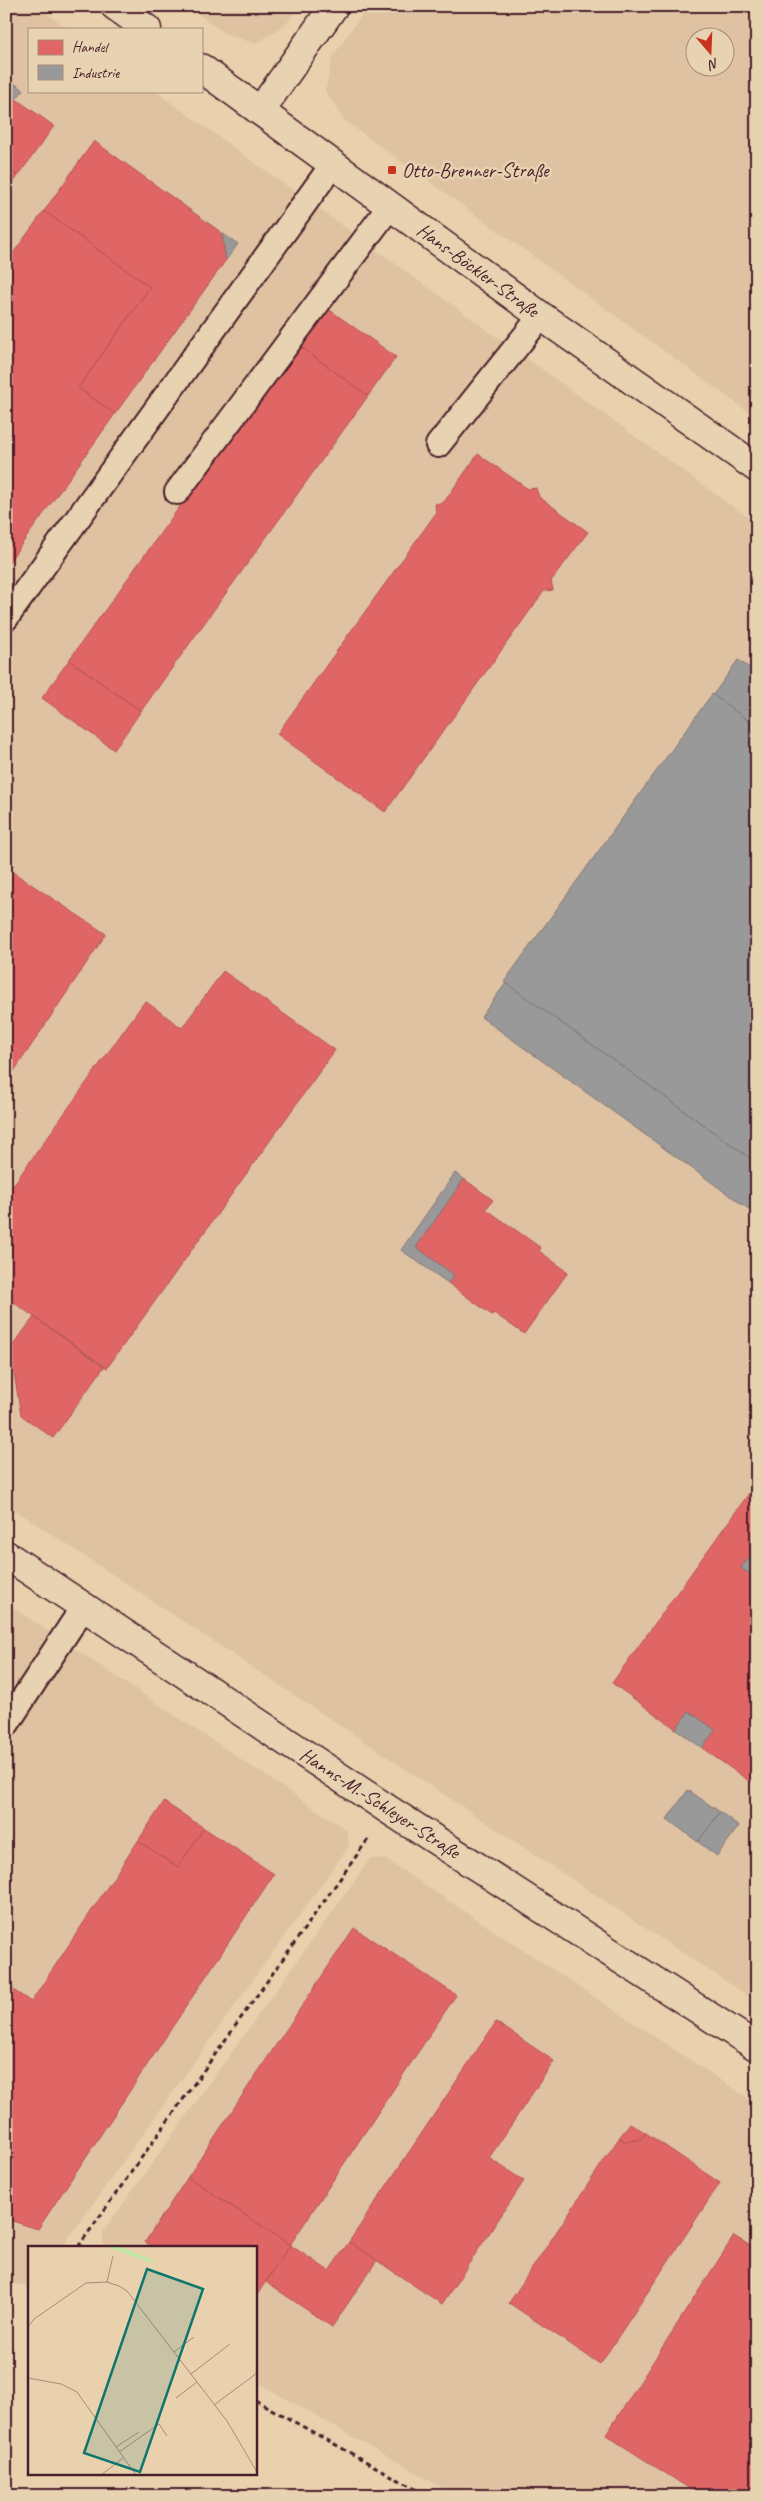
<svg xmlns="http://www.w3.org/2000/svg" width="763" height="2502" font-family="Caveat,sans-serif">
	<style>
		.built { fill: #dfc2a1; fill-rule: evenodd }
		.shops { fill: #e06666; stroke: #b35154 }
		.industry { fill: #999; stroke: #817478 }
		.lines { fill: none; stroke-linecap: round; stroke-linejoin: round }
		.service-casing { stroke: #4a1f2b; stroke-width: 28 }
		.minor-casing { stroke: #4a1f2b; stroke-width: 31 }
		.path { stroke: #4a1f2b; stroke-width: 3; stroke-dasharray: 5 4; stroke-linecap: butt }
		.service { stroke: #e7d2b1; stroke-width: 24 }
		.minor { stroke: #e7d2b1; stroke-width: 28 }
		.poi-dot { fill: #c8321e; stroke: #e7d2b1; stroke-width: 2 }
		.labels { text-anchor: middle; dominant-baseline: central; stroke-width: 5; stroke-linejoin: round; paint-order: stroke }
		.poi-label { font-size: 20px; fill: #4a1f2b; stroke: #e7d2b1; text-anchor: start }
		.street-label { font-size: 20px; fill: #4a1f2b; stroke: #e7d2b1 }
		.inset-road { fill: none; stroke: #a98a7a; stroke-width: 1 }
		.view { fill: #0f766e; fill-opacity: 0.15; stroke: #0f766e; stroke-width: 2.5 }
		.inset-edge { fill: none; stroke: #4a1f2b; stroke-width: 2.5 }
	</style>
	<rect width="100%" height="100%" fill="#e9d1ae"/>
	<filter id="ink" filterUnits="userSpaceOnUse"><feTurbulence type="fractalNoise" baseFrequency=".02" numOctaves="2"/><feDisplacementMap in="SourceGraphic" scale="10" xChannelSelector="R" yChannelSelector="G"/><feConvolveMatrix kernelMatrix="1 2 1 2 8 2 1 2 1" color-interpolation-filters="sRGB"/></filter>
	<g filter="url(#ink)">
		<!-- built -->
		<g class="built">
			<path d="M 6,6 L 37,6 L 68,29 L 29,29 L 29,91 L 155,91 L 757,524 L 757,2002 L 6,1504 Z"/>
			<path d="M 187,6 L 299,6 L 288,22 L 256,44 L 224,33 Z"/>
			<path d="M 368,6 L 757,6 L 757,418 L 344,120 L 325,91 L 333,56 ZM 696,38 L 726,38 L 726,68 L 696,68 Z"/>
			<path d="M 6,1603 L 347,1830 L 349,1846 L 62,2247 L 29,2247 L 29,2288 L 6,2281 Z"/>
			<path d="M 370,1859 L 385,1859 L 757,2104 L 757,2496 L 457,2496 L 255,2381 L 255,2247 L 103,2247 L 103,2232 Z"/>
		</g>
		<!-- shops -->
		<g class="shops">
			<path d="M 6,99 L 12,103 L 16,99 L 54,126 L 18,176 L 6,168 Z"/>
			<path d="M 94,141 L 222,233 L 226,260 L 115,414 L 78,388 L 150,287 L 44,211 Z"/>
			<path d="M 6,168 L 18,176 L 6,193 Z"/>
			<path d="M 44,211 L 150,287 L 78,388 L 115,414 L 6,566 L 6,263 Z"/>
			<path d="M 324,306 L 396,357 L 368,396 L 297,344 Z"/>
			<path d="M 297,344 L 368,396 L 141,711 L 69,660 Z"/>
			<path d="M 478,454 L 528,489 L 536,488 L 539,497 L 588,532 L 551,581 L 553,590 L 544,591 L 385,812 L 277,734 L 436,513 L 435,504 L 444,502 Z"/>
			<path d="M 69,660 L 141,711 L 114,750 L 42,698 Z"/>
			<path d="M 11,871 L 106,934 L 6,1083 L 6,878 Z"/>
			<path d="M 223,971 L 335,1050 L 107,1368 L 6,1297 L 6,1195 L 145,1001 L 182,1028 Z"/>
			<path d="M 464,1179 L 493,1200 L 486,1209 L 541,1248 L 539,1251 L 568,1272 L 524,1334 L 494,1313 L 492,1315 L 448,1283 L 454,1275 L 416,1247 Z"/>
			<path d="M 34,1317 L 104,1367 L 53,1438 L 21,1415 L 10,1349 Z"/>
			<path d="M 755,1485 L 757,1546 L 741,1568 L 757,1579 L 757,1776 L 752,1783 L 702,1748 L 715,1730 L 689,1711 L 676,1729 L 612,1683 Z"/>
			<path d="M 164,1802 L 204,1828 L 178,1867 L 138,1841 Z"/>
			<path d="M 204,1828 L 274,1874 L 38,2229 L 6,2219 L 6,1985 L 31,2002 L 138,1841 L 178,1867 Z"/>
			<path d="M 354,1928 L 456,1995 L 290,2245 L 188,2177 Z"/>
			<path d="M 496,2022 L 554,2061 L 489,2158 L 524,2181 L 442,2304 L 349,2242 Z"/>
			<path d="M 630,2123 L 646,2133 L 641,2139 L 626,2142 L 619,2138 Z"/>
			<path d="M 646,2133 L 720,2183 L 600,2364 L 509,2303 L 619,2138 L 626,2142 L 641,2139 Z"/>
			<path d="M 188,2177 L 290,2245 L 255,2298 L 255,2247 L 153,2247 L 145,2242 Z"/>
			<path d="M 734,2236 L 757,2250 L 757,2496 L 701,2496 L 606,2435 Z"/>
			<path d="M 349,2242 L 377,2260 L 332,2327 L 266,2282 L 290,2245 L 329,2271 Z"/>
		</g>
		<!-- industry -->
		<g class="industry">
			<path d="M 8,79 L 24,90 L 12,103 L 6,99 Z"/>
			<path d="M 222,233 L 238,244 L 226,260 Z"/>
			<path d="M 738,660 L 757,673 L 757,727 L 713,695 Z"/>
			<path d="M 712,694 L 757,727 L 757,1163 L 504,982 Z"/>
			<path d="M 506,983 L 757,1163 L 757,1215 L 481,1017 Z"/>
			<path d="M 455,1173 L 464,1179 L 416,1247 L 454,1275 L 448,1283 L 401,1250 Z"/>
			<path d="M 757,1546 L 757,1579 L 741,1568 Z"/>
			<path d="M 689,1711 L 715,1730 L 702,1748 L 676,1729 Z"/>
			<path d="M 688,1790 L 720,1812 L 698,1842 L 667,1819 Z"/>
			<path d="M 720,1812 L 739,1826 L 717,1856 L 698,1842 Z"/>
		</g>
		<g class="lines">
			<!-- service casing -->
			<g class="service-casing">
				<g id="service">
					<path d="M 438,445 L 541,316"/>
					<path d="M 177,492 L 390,206"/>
					<path d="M 6,618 L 333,164"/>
					<path d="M 6,1725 L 84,1606"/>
				</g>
			</g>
			<!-- minor casing -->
			<g class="minor-casing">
				<g id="minor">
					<path d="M 115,6 L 147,29"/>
					<path d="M 201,68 L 541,316 L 757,468"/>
					<path d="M 260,111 L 334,6"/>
					<path d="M 6,1555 L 389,1810 L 757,2047"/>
				</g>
			</g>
			<!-- path -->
			<g class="path">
				<path d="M 78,2247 L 369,1838"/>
				<path d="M 255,2400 L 428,2496"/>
			</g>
			<!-- service -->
			<use href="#service" class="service"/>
			<!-- minor -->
			<use href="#minor" class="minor"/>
		</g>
	</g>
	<!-- markers -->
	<rect class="poi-dot" x="387" y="165" width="10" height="10" rx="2.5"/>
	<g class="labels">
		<!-- poi labels -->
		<g class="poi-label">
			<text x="402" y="170">Otto-Brenner-Straße</text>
		</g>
		<!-- street labels -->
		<g class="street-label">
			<text transform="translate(478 270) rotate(36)">Hans-Böckler-Straße</text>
			<text transform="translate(380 1803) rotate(33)">Hanns-M.-Schleyer-Straße</text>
		</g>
	</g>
	<!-- overview -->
	<g transform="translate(28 2246)">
		<rect width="229" height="229" fill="#e9d1ae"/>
		<path d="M 77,0 L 89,0 L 127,15 L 124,17 Z" fill="#c0eaa6"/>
		<path class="inset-road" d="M 79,36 L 85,10M 0,81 L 6,73 L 58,37 L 79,36 L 91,40 L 99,45 L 199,175 L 229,226M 146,106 L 166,91M 163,128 L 202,98M 0,132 L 33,138 L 49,146 L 108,229M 148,152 L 169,136M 186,159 L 229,127M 88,201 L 111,186M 91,206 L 131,178 L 139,190M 73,229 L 95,212"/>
		<path class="view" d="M 119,23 L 175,43 L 112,226 L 56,207 Z"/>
		<rect width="229" height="229" class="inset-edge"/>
	</g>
	<!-- margin -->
	<rect width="763" height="2502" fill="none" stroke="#e7d2b1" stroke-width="25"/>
	<rect x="12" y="12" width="738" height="2477" fill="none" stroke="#4a1f2b" stroke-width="2" filter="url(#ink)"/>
	<!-- legend -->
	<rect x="28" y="28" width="175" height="65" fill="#e7d2b1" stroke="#a88a7b"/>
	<rect x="38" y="40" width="25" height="15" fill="#e06666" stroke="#a88a7b"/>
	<text x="72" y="52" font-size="15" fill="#4a1f2b">Handel</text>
	<rect x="38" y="65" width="25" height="15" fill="#999999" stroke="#a88a7b"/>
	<text x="72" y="78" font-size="15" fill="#4a1f2b">Industrie</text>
	<!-- north arrow -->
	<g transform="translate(710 52) rotate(161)"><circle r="24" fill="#e7d2b1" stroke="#a88a7b"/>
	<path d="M0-4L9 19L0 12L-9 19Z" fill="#c8321e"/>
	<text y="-8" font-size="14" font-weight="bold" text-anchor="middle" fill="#4a1f2b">N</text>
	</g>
</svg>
